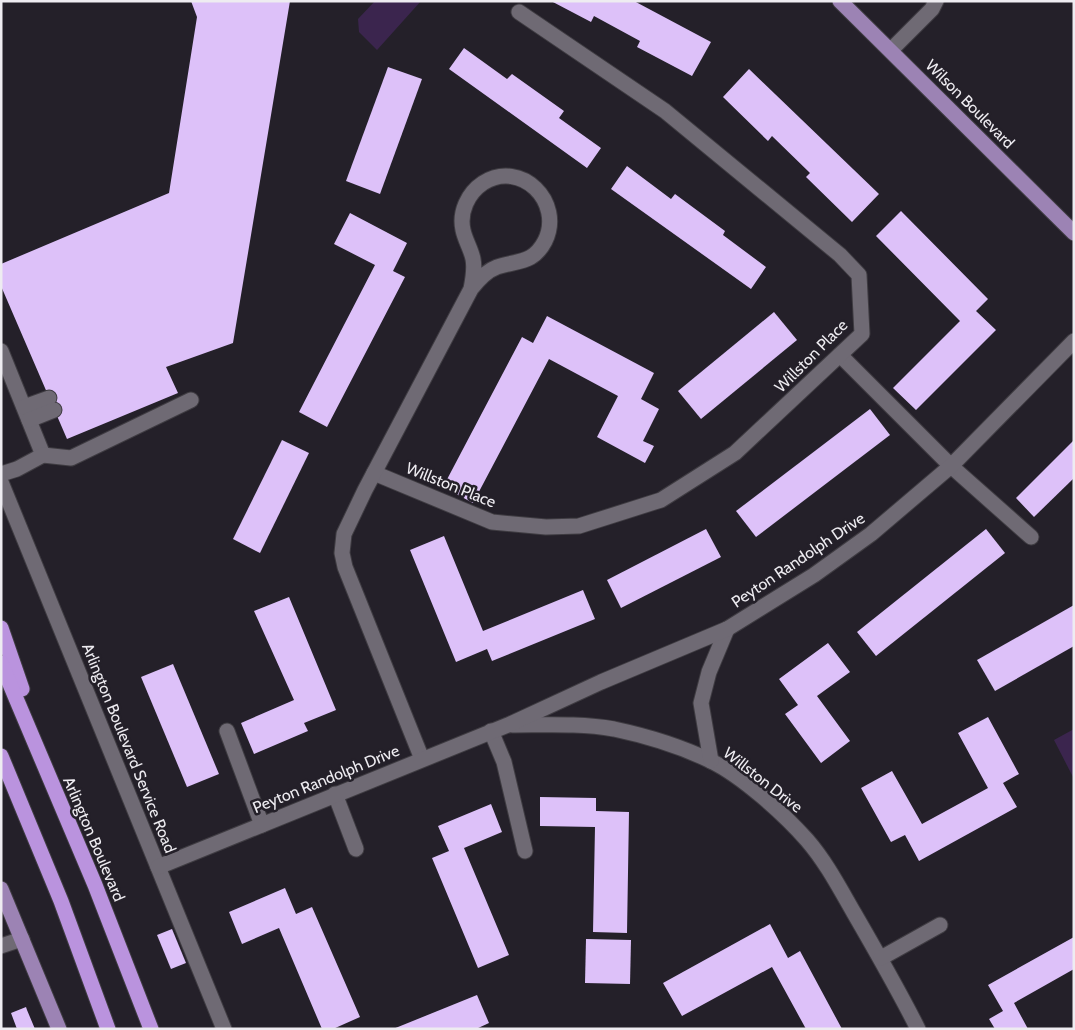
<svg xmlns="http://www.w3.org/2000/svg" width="1075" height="1030" font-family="Cabin,sans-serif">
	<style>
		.green { fill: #3b254e }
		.building { fill: #ddc1f9 }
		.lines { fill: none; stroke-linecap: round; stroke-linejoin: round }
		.minor-casing { stroke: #3f3c42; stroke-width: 17 }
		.major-casing { stroke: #3f3c42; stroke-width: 17 }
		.highway-casing { stroke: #3f3c42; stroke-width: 17 }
		.minor { stroke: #6f6a74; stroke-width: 15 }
		.major { stroke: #9c83b4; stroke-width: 15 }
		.highway { stroke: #ba93de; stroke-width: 15 }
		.labels { text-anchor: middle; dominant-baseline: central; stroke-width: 5; stroke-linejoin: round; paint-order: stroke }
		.street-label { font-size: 16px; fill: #eeecf1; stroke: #242029 }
	</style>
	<rect width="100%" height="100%" fill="#242029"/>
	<!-- green -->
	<g class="green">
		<path d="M 375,1 L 421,1 L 377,50 L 359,32 L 358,19 Z"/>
		<path d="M 1074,729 L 1074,776 L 1073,777 L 1054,740 Z"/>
	</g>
	<!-- building -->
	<g class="building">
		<path d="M 191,1 L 290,1 L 233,343 L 166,367 L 178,393 L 67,439 L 1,286 L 1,264 L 169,193 L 197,17 Z"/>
		<path d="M 551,1 L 634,1 L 711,42 L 692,76 L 637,47 L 640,41 L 594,16 L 591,22 Z"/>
		<path d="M 464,48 L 507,79 L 512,74 L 564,111 L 559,118 L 601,148 L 587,168 L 449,69 Z"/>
		<path d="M 388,67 L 422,79 L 380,194 L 346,181 Z"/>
		<path d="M 749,69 L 879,194 L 852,222 L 806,177 L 810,173 L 772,136 L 768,141 L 723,97 Z"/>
		<path d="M 627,166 L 671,199 L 675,194 L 725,231 L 723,235 L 766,267 L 751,289 L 611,189 Z"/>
		<path d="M 901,211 L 988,299 L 976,311 L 996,330 L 916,410 L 893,388 L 960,321 L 876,236 Z"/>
		<path d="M 350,213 L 407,243 L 393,271 L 405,277 L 327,427 L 299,412 L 375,265 L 334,244 Z"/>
		<path d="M 774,312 L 797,340 L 701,419 L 678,391 Z"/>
		<path d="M 547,316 L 654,373 L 641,399 L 659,409 L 643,441 L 654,446 L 645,463 L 597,437 L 618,396 L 549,359 L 473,503 L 443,487 L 522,337 L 533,343 Z"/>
		<path d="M 870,409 L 890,435 L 756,537 L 736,511 Z"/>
		<path d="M 282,440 L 309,453 L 260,553 L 233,539 Z"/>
		<path d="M 1074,440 L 1074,478 L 1034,517 L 1016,498 Z"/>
		<path d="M 706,529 L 721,557 L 621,608 L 607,580 Z"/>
		<path d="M 986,529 L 1005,553 L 876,656 L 857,632 Z"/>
		<path d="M 444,536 L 483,631 L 583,590 L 595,619 L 492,661 L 487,649 L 456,662 L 410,550 Z"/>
		<path d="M 289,597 L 336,710 L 304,723 L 308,731 L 254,754 L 241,723 L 294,700 L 254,611 Z"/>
		<path d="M 1074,605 L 1074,646 L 995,691 L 977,660 Z"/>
		<path d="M 828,643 L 850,672 L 817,696 L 850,741 L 821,763 L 785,714 L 798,705 L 779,679 Z"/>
		<path d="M 173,664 L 219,774 L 187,787 L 141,677 Z"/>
		<path d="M 988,717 L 1019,774 L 1003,783 L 1017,807 L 919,861 L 905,835 L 891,842 L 861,788 L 892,771 L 922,824 L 988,788 L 958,733 Z"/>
		<path d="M 540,797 L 596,798 L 596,811 L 629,812 L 627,933 L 593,932 L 595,827 L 540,826 Z"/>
		<path d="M 491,804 L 502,832 L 464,848 L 509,955 L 478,968 L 432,858 L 449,851 L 438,826 Z"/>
		<path d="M 285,888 L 296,914 L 312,907 L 360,1017 L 333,1029 L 322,1029 L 279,928 L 242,944 L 229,912 Z"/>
		<path d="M 770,924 L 788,958 L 800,951 L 842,1029 L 806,1029 L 772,967 L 682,1016 L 663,983 Z"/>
		<path d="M 172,929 L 186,963 L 171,969 L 157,935 Z"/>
		<path d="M 1074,937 L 1074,969 L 1014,1003 L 1028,1029 L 995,1029 L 989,1019 L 1003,1011 L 988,985 Z"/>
		<path d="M 586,939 L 631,940 L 630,984 L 585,983 Z"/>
		<path d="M 477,995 L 489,1023 L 476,1029 L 393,1029 Z"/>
		<path d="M 26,1007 L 27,1010 L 35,1029 L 17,1029 L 11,1013 Z"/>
	</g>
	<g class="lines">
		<!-- minor casing -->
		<g class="minor-casing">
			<g id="minor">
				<path d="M 891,50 L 932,9 L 936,1"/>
				<path d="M 1,351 L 43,455"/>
				<path d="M 840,355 L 951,466 L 1031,537"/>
				<path d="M 24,407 L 49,398"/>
				<path d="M 29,420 L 54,410"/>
				<path d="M 374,473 L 492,522 L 546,527 L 579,526 L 661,500 L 735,453 L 862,334 L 859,275 L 840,255 L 665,111 L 519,12"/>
				<path d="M 1,474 L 17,469 L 43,455 L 71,458 L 191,400"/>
				<path d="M 1,482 L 224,1029"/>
				<path d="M 512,725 C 545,725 581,723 614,729 C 647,736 680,746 711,761 C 742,776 784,814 807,840 C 826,862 839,887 854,913 C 876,951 898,989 918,1029"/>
				<path d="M 227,731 L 262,825"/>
				<path d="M 491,731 L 504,762 L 525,851"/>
				<path d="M 422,759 L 345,567 L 342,553 L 344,534 L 365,490 L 471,289 C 473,279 475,269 473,259 C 471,249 465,240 463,230 C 459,212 468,193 483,183 C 521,159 564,202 545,241 C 533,264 518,260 497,267 C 486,271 478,280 471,289"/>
				<path d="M 711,761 L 701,703 L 709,672 L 727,629"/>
				<path d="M 335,794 L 356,849"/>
				<path d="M 158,867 L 508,725 L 601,682 L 727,629 L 814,575 L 871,534 L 951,466 L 1074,341"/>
				<path d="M 1,946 L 22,939"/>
				<path d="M 881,958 L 940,925"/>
			</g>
		</g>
		<!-- major casing -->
		<g class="major-casing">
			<g id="major">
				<path d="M 840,1 L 1074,233"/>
				<path d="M 1,889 L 59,1029"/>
			</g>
		</g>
		<!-- highway casing -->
		<g class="highway-casing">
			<g id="highway">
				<path d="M 1,628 L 22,689"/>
				<path d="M 1,663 L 95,885 L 151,1029"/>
				<path d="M 1,756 L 61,901 L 108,1029"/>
			</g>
		</g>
		<!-- minor -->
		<use href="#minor" class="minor"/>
		<!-- major -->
		<use href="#major" class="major"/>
		<!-- highway -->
		<use href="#highway" class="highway"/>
	</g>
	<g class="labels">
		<!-- street labels -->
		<g class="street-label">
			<text transform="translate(970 104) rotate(45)">Wilson Boulevard</text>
			<text transform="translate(811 356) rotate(-45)">Willston Place</text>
			<text transform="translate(451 485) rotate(22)">Willston Place</text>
			<text transform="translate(798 560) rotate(-34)">Peyton Randolph Drive</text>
			<text transform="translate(129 748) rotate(68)">Arlington Boulevard Service Road</text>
			<text transform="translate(326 779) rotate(-22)">Peyton Randolph Drive</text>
			<text transform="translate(763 780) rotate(38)">Willston Drive</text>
			<text transform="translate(94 839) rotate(67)">Arlington Boulevard</text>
		</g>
	</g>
	<!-- border -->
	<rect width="1075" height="1030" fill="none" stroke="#eeecf1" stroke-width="5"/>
</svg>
